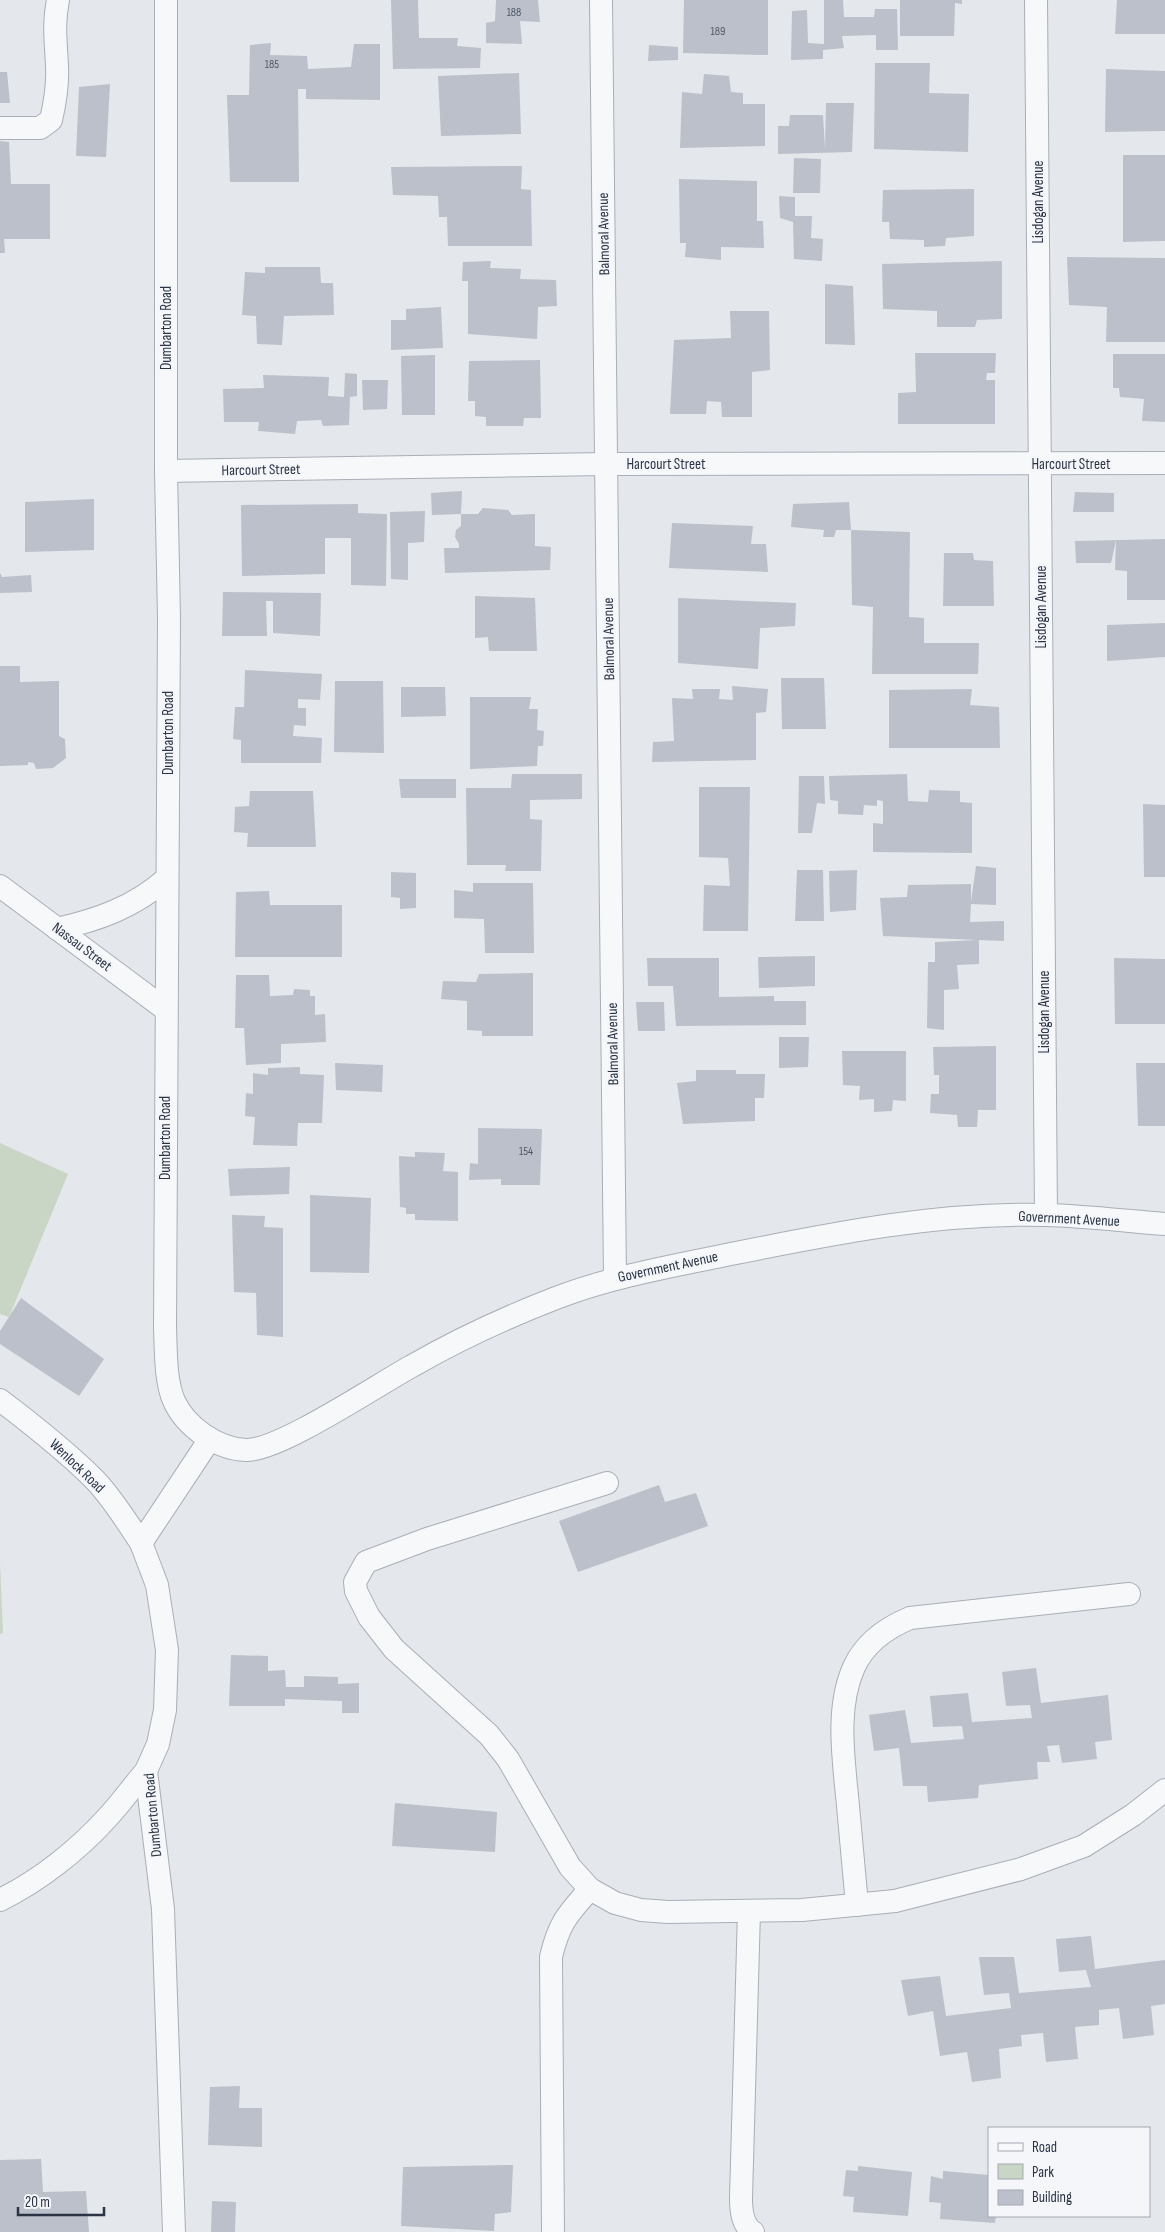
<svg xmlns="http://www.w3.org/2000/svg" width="1165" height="2232" font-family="'Sofia Sans Condensed',sans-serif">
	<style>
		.green { fill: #c9d6c5 }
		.building { fill: #bbc0ca }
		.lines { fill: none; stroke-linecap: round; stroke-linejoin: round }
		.minor-casing { stroke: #a9aeb7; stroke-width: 24 }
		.minor { stroke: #f7f8fa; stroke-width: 22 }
		.labels { text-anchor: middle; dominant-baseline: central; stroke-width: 4.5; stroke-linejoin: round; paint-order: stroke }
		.number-label { font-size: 12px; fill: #4f5766 }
		.street-label { font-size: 15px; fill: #2b3445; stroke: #f4f6f9 }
	</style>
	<rect width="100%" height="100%" fill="#e4e7ec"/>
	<!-- green -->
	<g class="green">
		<path d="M 0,1143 L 68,1174 L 9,1317 L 0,1314 Z"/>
		<path d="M 0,1563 L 3,1633 L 0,1634 Z"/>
	</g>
	<!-- building -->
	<g class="building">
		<path d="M 391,0 L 418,0 L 419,38 L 458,38 L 457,46 L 481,48 L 480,68 L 393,69 Z"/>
		<path d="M 496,0 L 538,0 L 540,22 L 520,21 L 522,44 L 486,43 L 486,23 L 495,21 Z"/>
		<path d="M 684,0 L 768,0 L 768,55 L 683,53 Z"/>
		<path d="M 824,0 L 843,0 L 844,17 L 874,17 L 875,9 L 897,9 L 898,50 L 876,50 L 876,35 L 842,36 L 844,48 L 823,50 L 823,59 L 791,60 L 792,11 L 807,10 L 808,43 L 824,44 Z"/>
		<path d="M 900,0 L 962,0 L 962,4 L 955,3 L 954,36 L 900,36 Z"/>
		<path d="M 1117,0 L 1165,0 L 1165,34 L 1115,34 Z"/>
		<path d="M 271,43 L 270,55 L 307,56 L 308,69 L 351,67 L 354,44 L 380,44 L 380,100 L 306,99 L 306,89 L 298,89 L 299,182 L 230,182 L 227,95 L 249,95 L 250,45 Z"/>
		<path d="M 649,45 L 678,47 L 678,60 L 648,61 Z"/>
		<path d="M 875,63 L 930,63 L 929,93 L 969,94 L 968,152 L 874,149 Z"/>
		<path d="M 1106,69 L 1165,71 L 1165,131 L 1105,132 Z"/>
		<path d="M 0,72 L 7,72 L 10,103 L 0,103 Z"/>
		<path d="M 519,73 L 521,134 L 441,136 L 438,76 Z"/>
		<path d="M 704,74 L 729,76 L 731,92 L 743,93 L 743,104 L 765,104 L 765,146 L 680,148 L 682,92 L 702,94 Z"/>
		<path d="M 110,84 L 106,157 L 76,156 L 79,87 Z"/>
		<path d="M 826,103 L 854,103 L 852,152 L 778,154 L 778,126 L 789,126 L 790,115 L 823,115 L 825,148 Z"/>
		<path d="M 0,141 L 9,142 L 11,184 L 50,184 L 50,239 L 4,239 L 5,253 L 0,253 Z"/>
		<path d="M 1123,155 L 1165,155 L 1165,241 L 1123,242 Z"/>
		<path d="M 794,158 L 821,159 L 820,193 L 793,193 Z"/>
		<path d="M 522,166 L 521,189 L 531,190 L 532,246 L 448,246 L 447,217 L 439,217 L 438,196 L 393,195 L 391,167 Z"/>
		<path d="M 679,179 L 757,181 L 757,221 L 763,221 L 764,248 L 721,247 L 721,260 L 685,257 L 686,243 L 680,243 Z"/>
		<path d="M 974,189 L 974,236 L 946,238 L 945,246 L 924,247 L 924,240 L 890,239 L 889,222 L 882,222 L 883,190 Z"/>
		<path d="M 779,196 L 795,197 L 795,216 L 812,216 L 811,238 L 823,239 L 822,261 L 794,259 L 793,222 L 780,218 Z"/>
		<path d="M 1067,257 L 1165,258 L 1165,342 L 1106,342 L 1107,307 L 1069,305 Z"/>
		<path d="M 491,261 L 490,268 L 521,269 L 520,279 L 556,280 L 557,306 L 538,307 L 537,339 L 468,334 L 468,281 L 462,281 L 463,262 Z"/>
		<path d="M 1002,261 L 1002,319 L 977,320 L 975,327 L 937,327 L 937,311 L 883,309 L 882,264 Z"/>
		<path d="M 265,267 L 320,267 L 321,283 L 333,283 L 334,315 L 284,316 L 282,345 L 257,344 L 256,316 L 242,315 L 245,272 L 265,273 Z"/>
		<path d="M 825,284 L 853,286 L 855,345 L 825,344 Z"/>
		<path d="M 441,307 L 443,348 L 391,350 L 391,320 L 406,320 L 406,309 Z"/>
		<path d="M 730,311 L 769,311 L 770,370 L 752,372 L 752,417 L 722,417 L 721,402 L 707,401 L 706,414 L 670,414 L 674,340 L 731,338 Z"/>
		<path d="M 915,353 L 996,353 L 995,373 L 987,373 L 986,380 L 995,380 L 995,424 L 898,424 L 898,393 L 916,392 Z"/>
		<path d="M 1113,354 L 1165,354 L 1165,422 L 1142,421 L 1144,399 L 1120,397 L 1119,388 L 1113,388 Z"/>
		<path d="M 435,355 L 435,415 L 402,415 L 401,356 Z"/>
		<path d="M 540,360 L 541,418 L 524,418 L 523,426 L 486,426 L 486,417 L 475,416 L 475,401 L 468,401 L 469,361 Z"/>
		<path d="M 345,373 L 357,374 L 357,396 L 350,397 L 349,425 L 323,426 L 321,420 L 297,421 L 295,434 L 258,431 L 259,422 L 224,422 L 223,389 L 264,388 L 263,375 L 329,377 L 328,396 L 344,397 Z"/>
		<path d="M 362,380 L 388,380 L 387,409 L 363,410 Z"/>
		<path d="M 462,491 L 461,514 L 432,515 L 431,493 Z"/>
		<path d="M 1075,492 L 1114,493 L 1114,512 L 1073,512 Z"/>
		<path d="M 94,499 L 94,550 L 25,552 L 25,502 Z"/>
		<path d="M 849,502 L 851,530 L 836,530 L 834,537 L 823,537 L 824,530 L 791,527 L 793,504 Z"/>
		<path d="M 358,504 L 358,513 L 387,514 L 386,586 L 351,585 L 351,538 L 325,538 L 325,574 L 242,576 L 241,505 Z"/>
		<path d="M 483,508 L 508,510 L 512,515 L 535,514 L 535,546 L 551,547 L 550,570 L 445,573 L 444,548 L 459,548 L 459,544 L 455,537 L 456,530 L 461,526 L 461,514 L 478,514 Z"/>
		<path d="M 425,511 L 424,542 L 408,543 L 408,580 L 391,579 L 390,512 Z"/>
		<path d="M 672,523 L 753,526 L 751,544 L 766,544 L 768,572 L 669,568 Z"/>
		<path d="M 851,530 L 910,532 L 909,617 L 924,618 L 924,643 L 979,643 L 978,674 L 872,674 L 873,607 L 852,605 Z"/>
		<path d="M 1165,539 L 1165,600 L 1127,600 L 1127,571 L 1115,570 L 1116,540 L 1111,563 L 1076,563 L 1075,541 Z"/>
		<path d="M 944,553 L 973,553 L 974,560 L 993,561 L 994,606 L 943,606 Z"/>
		<path d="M 0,573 L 2,577 L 31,575 L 32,592 L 0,593 Z"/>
		<path d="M 223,592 L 321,593 L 320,636 L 273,633 L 273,601 L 266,601 L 267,636 L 222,636 Z"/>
		<path d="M 475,596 L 535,598 L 537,651 L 489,651 L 488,637 L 475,638 Z"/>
		<path d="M 678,598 L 796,603 L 795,626 L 760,628 L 758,669 L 678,663 Z"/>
		<path d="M 1165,623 L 1165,657 L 1107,661 L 1107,625 Z"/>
		<path d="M 0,666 L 20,666 L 20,682 L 59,681 L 59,736 L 65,739 L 66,758 L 53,768 L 36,769 L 34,763 L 28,762 L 28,765 L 0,766 Z"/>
		<path d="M 245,670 L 322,674 L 320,700 L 298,699 L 298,708 L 306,708 L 306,726 L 294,725 L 293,736 L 322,738 L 321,763 L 241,763 L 241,740 L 233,739 L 235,707 L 244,707 Z"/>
		<path d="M 781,678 L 824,678 L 826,729 L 782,729 Z"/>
		<path d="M 335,681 L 383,681 L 384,753 L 334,752 Z"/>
		<path d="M 732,686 L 768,689 L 766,712 L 756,713 L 756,760 L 652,762 L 653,742 L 674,741 L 672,698 L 693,699 L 692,689 L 720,689 L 719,699 L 733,700 Z"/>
		<path d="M 401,687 L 445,687 L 446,716 L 401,717 Z"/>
		<path d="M 972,689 L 970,705 L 999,707 L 1000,748 L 889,748 L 889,690 Z"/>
		<path d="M 470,697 L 531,697 L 529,709 L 538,709 L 537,730 L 544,731 L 543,746 L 538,746 L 537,766 L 470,769 Z"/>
		<path d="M 512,774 L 582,774 L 582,799 L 530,800 L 530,819 L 542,820 L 541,871 L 505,871 L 506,865 L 467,865 L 466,788 L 511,788 Z"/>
		<path d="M 907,774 L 908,801 L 928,802 L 929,790 L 960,791 L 960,802 L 972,803 L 972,853 L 873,852 L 873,823 L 883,824 L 883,801 L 877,800 L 877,806 L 864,805 L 863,815 L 838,814 L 838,801 L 830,800 L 829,776 Z"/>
		<path d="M 799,776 L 824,776 L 825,804 L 817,803 L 812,833 L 798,833 Z"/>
		<path d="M 399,779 L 456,779 L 456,798 L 401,798 Z"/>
		<path d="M 699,787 L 750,787 L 748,931 L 703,931 L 704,885 L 730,886 L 728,858 L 699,857 Z"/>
		<path d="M 250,791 L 313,791 L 316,847 L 247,847 L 248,833 L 234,832 L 235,807 L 249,806 Z"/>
		<path d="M 1143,804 L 1165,805 L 1165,877 L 1144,877 Z"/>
		<path d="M 976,866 L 996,868 L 996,905 L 971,904 L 970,922 L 1004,921 L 1004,941 L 979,940 L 979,964 L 957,965 L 959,989 L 944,990 L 944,1030 L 927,1028 L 928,962 L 935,962 L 935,942 L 977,940 L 883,936 L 880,898 L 907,897 L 908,885 L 971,884 L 971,902 Z"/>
		<path d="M 797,870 L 823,870 L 824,921 L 795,921 Z"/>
		<path d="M 857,870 L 856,910 L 830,912 L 829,871 Z"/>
		<path d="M 391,872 L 416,873 L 416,908 L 400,909 L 400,898 L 391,897 Z"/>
		<path d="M 473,883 L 533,883 L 534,953 L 485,953 L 484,919 L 454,918 L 454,890 L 473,892 Z"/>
		<path d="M 269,891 L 270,905 L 342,905 L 342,957 L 235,957 L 236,892 Z"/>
		<path d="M 815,956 L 815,986 L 759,988 L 758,957 Z"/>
		<path d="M 647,958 L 719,958 L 719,997 L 774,996 L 774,1001 L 806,1001 L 806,1025 L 676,1026 L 673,986 L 648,986 Z"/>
		<path d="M 1114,958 L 1165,959 L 1165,1024 L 1115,1024 Z"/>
		<path d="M 533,973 L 533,1036 L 482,1036 L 482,1031 L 467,1030 L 467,1001 L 441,999 L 443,981 L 476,982 L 479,974 Z"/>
		<path d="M 236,975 L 269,975 L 270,996 L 293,995 L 294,989 L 310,990 L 310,996 L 315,996 L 315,1015 L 325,1014 L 326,1042 L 281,1044 L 281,1063 L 246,1065 L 244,1028 L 235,1028 Z"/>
		<path d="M 636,1002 L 664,1002 L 665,1031 L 638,1031 Z"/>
		<path d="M 779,1037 L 809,1037 L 808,1067 L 779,1068 Z"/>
		<path d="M 996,1046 L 996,1110 L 978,1110 L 977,1127 L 958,1127 L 957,1115 L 930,1113 L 931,1094 L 939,1094 L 939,1075 L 934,1075 L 933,1047 Z"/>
		<path d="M 842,1051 L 906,1051 L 906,1101 L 893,1100 L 892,1111 L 874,1112 L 874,1099 L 859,1100 L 860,1086 L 843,1085 Z"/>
		<path d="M 335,1063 L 383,1065 L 382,1092 L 336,1090 Z"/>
		<path d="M 1136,1063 L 1165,1063 L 1165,1126 L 1138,1126 Z"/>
		<path d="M 300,1067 L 300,1074 L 324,1075 L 322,1123 L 298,1123 L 297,1146 L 253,1145 L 255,1117 L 245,1116 L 246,1093 L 253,1094 L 253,1073 L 268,1075 L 268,1068 Z"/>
		<path d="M 696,1070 L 736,1070 L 736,1074 L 765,1074 L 764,1098 L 755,1098 L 755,1121 L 683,1124 L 677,1083 L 696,1081 Z"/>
		<path d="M 478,1128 L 542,1129 L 540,1185 L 501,1185 L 501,1179 L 469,1180 L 470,1163 L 478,1164 Z"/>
		<path d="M 415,1152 L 445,1153 L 443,1171 L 458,1172 L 458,1221 L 415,1220 L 415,1214 L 406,1214 L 406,1208 L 400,1207 L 399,1156 L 415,1157 Z"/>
		<path d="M 290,1167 L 289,1194 L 230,1196 L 228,1169 Z"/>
		<path d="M 310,1195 L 371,1198 L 369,1273 L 310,1272 Z"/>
		<path d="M 232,1215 L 265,1216 L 264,1227 L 283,1228 L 283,1337 L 257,1335 L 256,1293 L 234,1292 Z"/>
		<path d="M 21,1298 L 104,1359 L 79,1396 L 0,1344 L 0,1331 Z"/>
		<path d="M 659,1485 L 665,1502 L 696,1493 L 708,1526 L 578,1572 L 559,1521 Z"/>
		<path d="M 231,1655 L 268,1656 L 268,1671 L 285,1670 L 286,1687 L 304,1687 L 304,1676 L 338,1677 L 338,1684 L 359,1683 L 359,1713 L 342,1713 L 342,1701 L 285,1699 L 285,1706 L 229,1706 Z"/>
		<path d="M 1036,1668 L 1041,1703 L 1108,1695 L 1112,1740 L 1095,1742 L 1097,1759 L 1062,1763 L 1059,1745 L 1047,1746 L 1050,1762 L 1037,1762 L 1038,1779 L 979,1785 L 978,1798 L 928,1802 L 927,1786 L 903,1786 L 899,1748 L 874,1751 L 869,1715 L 905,1710 L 911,1743 L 964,1739 L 962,1726 L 933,1727 L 930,1696 L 968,1693 L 972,1722 L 1032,1718 L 1030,1705 L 1006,1706 L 1002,1672 Z"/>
		<path d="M 395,1803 L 497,1812 L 495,1852 L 392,1846 Z"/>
		<path d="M 1091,1936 L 1095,1969 L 1165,1960 L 1165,2004 L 1151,2006 L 1154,2035 L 1123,2039 L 1119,2008 L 1099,2010 L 1099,2025 L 1075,2027 L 1078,2059 L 1046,2062 L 1043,2033 L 1021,2035 L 1022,2046 L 999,2049 L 1001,2078 L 972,2082 L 967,2052 L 940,2056 L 933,2011 L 908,2016 L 901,1980 L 940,1976 L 946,2016 L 1011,2008 L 1009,1993 L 984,1995 L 979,1957 L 1014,1957 L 1019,1993 L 1091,1987 L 1086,1970 L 1059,1972 L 1056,1939 Z"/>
		<path d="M 240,2086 L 239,2108 L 262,2108 L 262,2147 L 208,2145 L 210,2087 Z"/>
		<path d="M 41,2159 L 43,2192 L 86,2191 L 89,2232 L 0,2232 L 0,2160 Z"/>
		<path d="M 513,2165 L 511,2212 L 495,2214 L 494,2231 L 401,2226 L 403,2167 Z"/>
		<path d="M 858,2166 L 912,2172 L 908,2216 L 853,2212 L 854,2197 L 843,2196 L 846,2170 L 858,2171 Z"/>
		<path d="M 943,2171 L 989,2175 L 989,2216 L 996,2216 L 995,2223 L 940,2219 L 941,2203 L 929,2202 L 931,2176 L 943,2179 Z"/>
		<path d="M 212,2201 L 236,2202 L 235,2232 L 211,2232 Z"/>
	</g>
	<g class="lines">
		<!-- minor casing -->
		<g class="minor-casing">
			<g id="minor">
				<path d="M 166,0 L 166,471 L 169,618 L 165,1328 C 166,1349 165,1381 174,1401 C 186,1427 217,1449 246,1450 C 279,1451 377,1385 412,1366 C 457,1340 507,1317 556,1298 C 611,1277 667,1267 726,1255 C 831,1234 938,1212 1046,1215 C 1086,1216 1125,1221 1165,1224"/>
				<path d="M 601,0 L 615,1278"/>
				<path d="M 1036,0 L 1046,1215"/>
				<path d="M 0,128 L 40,128 L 51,120 C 55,103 58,84 57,66 C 56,42 53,24 58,0"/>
				<path d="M 166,471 L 607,464 L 1165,463"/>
				<path d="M 0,886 L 165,1009"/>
				<path d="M 57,929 C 98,920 134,907 166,879"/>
				<path d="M 0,1400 C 33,1425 66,1451 95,1480 C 113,1499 127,1522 141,1543"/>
				<path d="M 607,1483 L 427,1539 L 366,1562 L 355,1582 L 356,1591 L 369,1617 L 394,1649 L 489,1735 L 508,1759 L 570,1867 L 590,1889 L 615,1903 L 641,1910 L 668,1912 L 802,1910 L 895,1901 L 1021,1869 L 1084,1846 L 1133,1815 L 1165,1790"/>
				<path d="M 0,1900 C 39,1881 78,1850 107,1818 C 121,1803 133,1786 146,1771"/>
				<path d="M 857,1905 C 854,1872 851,1839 848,1806 C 844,1761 835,1709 854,1667 C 865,1643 886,1628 910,1618 L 1129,1594"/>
				<path d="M 749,1911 L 741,2198 C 741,2210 742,2225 753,2232"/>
				<path d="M 174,2232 L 163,1909 L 146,1771 L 158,1744 L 165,1710 L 167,1650 L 157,1585 L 141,1543 L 210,1439"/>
				<path d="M 553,2232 L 551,1957 C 559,1923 567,1915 590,1889"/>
			</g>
		</g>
		<!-- minor -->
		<use href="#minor" class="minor"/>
	</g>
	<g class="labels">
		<!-- number labels -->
		<g class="number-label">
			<text x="514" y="12">188</text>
			<text x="718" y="31">189</text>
			<text x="272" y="64">185</text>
			<text x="526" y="1151">154</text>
		</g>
		<!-- street labels -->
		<g class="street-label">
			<text transform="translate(1038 202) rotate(-90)">Lisdogan Avenue</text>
			<text transform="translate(604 234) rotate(-91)">Balmoral Avenue</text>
			<text transform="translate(166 328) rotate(-90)">Dumbarton Road</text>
			<text x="666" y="464">Harcourt Street</text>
			<text x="1071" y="464">Harcourt Street</text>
			<text transform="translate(261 470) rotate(-1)">Harcourt Street</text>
			<text transform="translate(1041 607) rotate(-90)">Lisdogan Avenue</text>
			<text transform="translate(609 639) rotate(-91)">Balmoral Avenue</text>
			<text transform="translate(168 733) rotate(-90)">Dumbarton Road</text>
			<text transform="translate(82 947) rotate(37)">Nassau Street</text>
			<text transform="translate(1044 1012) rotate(-90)">Lisdogan Avenue</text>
			<text transform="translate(613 1044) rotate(-91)">Balmoral Avenue</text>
			<text transform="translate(165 1138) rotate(-90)">Dumbarton Road</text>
			<text transform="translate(1069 1219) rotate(3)">Government Avenue</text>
			<text transform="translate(668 1267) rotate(-12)">Government Avenue</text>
			<text transform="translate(77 1466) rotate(44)">Wenlock Road</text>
			<text transform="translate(153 1815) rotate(-95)">Dumbarton Road</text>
		</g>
	</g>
	<!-- legend -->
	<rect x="988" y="2127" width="162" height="90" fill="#f4f6f9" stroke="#a4a8b1"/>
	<rect x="998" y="2143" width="25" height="8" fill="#f7f8fa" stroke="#a4a8b1"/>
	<text x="1032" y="2152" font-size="15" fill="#2b3445">Road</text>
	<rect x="998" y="2164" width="25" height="15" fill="#c9d6c5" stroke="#a4a8b1"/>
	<text x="1032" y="2177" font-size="15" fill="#2b3445">Park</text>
	<rect x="998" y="2190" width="25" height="15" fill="#bbc0ca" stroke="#a4a8b1"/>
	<text x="1032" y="2202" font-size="15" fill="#2b3445">Building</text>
	<!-- scale -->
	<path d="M18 2207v8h86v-8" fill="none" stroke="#2b3445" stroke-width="2.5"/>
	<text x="25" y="2207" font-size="15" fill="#2b3445" stroke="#f4f6f9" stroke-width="4" paint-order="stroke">20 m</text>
</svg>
